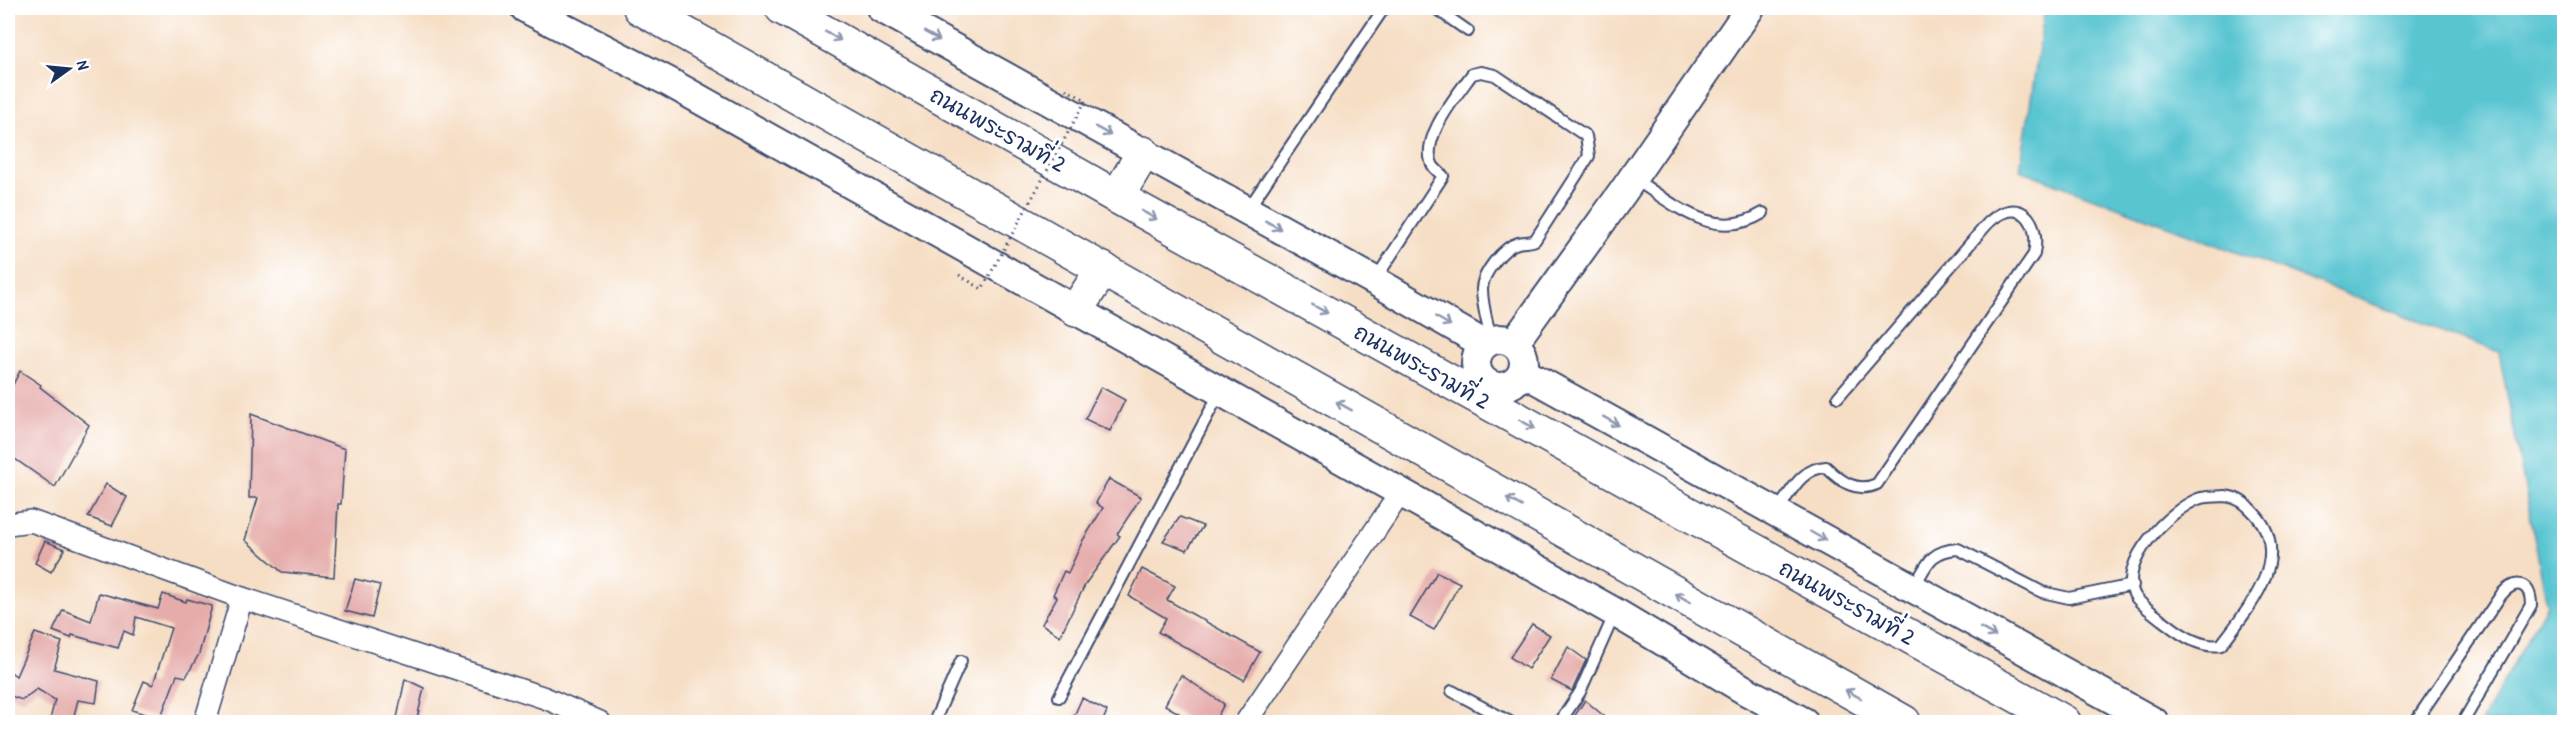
<svg xmlns="http://www.w3.org/2000/svg" width="2572" height="730" font-family="'Patrick Hand','Playpen Sans Thai',sans-serif">
	<style>
		.water { fill: #59c5d1; stroke: #3a7a98; stroke-width: 1.5 }
		.building { fill: #e5acaa }
		.lines { fill: none; stroke-linecap: round; stroke-linejoin: round }
		.lane-casing { stroke: #3c496d; stroke-width: 14 }
		.street-casing { stroke: #3c496d; stroke-width: 24 }
		.secondary-casing { stroke: #3c496d; stroke-width: 32 }
		.highway-casing { stroke: #3c496d; stroke-width: 36 }
		.lane { stroke: #fff; stroke-width: 10 }
		.street { stroke: #fff; stroke-width: 21 }
		.secondary { stroke: #fff; stroke-width: 28 }
		.highway { stroke: #fff; stroke-width: 33 }
		.path-bridge { stroke: #3c496d; stroke-width: 3; stroke-dasharray: 1.5 4.5; stroke-linecap: butt }
		.oneway { stroke: #8d97ae }
		.labels { text-anchor: middle; dominant-baseline: central; stroke-width: 6; stroke-linejoin: round; paint-order: stroke }
		.street-label { font-size: 22px; fill: #1b2f5e; stroke: #fff }
	</style>
	<rect width="100%" height="100%" fill="#fff"/>
	<filter id="ink" filterUnits="userSpaceOnUse"><feTurbulence type="fractalNoise" baseFrequency=".0167" numOctaves="2"/><feDisplacementMap in="SourceGraphic" scale="12" xChannelSelector="R" yChannelSelector="G"/><feConvolveMatrix kernelMatrix="1 2 1 2 8 2 1 2 1" color-interpolation-filters="sRGB"/></filter>
	<filter id="wash" filterUnits="userSpaceOnUse"><feTurbulence type="fractalNoise" baseFrequency=".008" numOctaves="4" result="noise"/><feDisplacementMap in="SourceGraphic" scale="24" xChannelSelector="R" yChannelSelector="G"/><feGaussianBlur stdDeviation="1.35" result="paint"/><feColorMatrix in="noise" values="0 0 0 0 0 0 0 0 0 0 0 0 0 0 0 0 0 1.4 0 .05"/><feComposite in="paint" operator="in"/></filter>
	<g filter="url(#wash)">
		<rect width="100%" height="100%" fill="#f6dec5"/>
		<!-- water -->
		<path class="water" d="M 2045,8 L 2564,8 L 2564,722 L 2481,722 L 2547,604 L 2499,352 L 2020,170 Z"/>
		<g id="blocks">
			<!-- building -->
			<g class="building">
				<path d="M 20,371 L 41,385 L 40,387 L 89,425 L 55,487 L 8,454 L 8,394 Z"/>
				<path d="M 1101,387 L 1125,400 L 1110,431 L 1085,419 Z"/>
				<path d="M 251,414 L 345,449 L 341,504 L 338,504 L 334,577 L 282,572 L 245,540 L 258,498 L 249,498 Z"/>
				<path d="M 1109,479 L 1141,497 L 1117,534 L 1120,536 L 1086,583 L 1060,636 L 1042,624 L 1057,597 L 1053,595 L 1064,571 L 1068,573 L 1083,540 L 1103,508 L 1096,503 Z"/>
				<path d="M 106,484 L 127,497 L 112,526 L 88,517 Z"/>
				<path d="M 1180,517 L 1203,526 L 1187,550 L 1163,541 Z"/>
				<path d="M 45,541 L 65,549 L 51,572 L 35,563 Z"/>
				<path d="M 1142,569 L 1175,586 L 1167,600 L 1260,652 L 1244,680 L 1158,632 L 1166,618 L 1129,596 Z"/>
				<path d="M 1437,572 L 1460,583 L 1434,630 L 1410,617 Z"/>
				<path d="M 355,579 L 380,585 L 372,618 L 345,611 Z"/>
				<path d="M 99,593 L 158,609 L 163,594 L 186,602 L 187,599 L 212,606 L 199,654 L 186,677 L 177,675 L 160,719 L 132,710 L 144,681 L 153,685 L 171,628 L 136,617 L 133,635 L 124,631 L 118,648 L 72,635 L 71,638 L 53,631 L 63,610 L 91,621 Z"/>
				<path d="M 1532,624 L 1550,635 L 1528,669 L 1510,657 Z"/>
				<path d="M 35,633 L 62,642 L 54,669 L 99,681 L 96,703 L 78,700 L 72,723 L 49,723 L 55,700 L 37,689 L 22,700 L 8,695 L 8,670 L 16,676 Z"/>
				<path d="M 1568,647 L 1586,660 L 1572,691 L 1551,680 Z"/>
				<path d="M 1181,675 L 1224,704 L 1214,723 L 1195,723 L 1165,705 Z"/>
				<path d="M 405,679 L 424,688 L 416,723 L 396,723 Z"/>
				<path d="M 1082,698 L 1107,711 L 1102,723 L 1071,723 Z"/>
				<path d="M 1585,700 L 1612,723 L 1570,723 Z"/>
			</g>
		</g>
	</g>
	<g filter="url(#ink)">
		<use href="#blocks" fill-opacity="0" stroke="#3c496d" stroke-width="1.5"/>
		<g class="lines">
			<!-- lane casing -->
			<g class="lane-casing">
				<g id="lane">
					<path d="M 1435,8 L 1468,31"/>
					<path d="M 1633,178 C 1674,204 1715,243 1763,213"/>
					<path d="M 1248,209 L 1384,8"/>
					<path d="M 1375,280 L 1443,176 C 1440,173 1435,169 1433,166 C 1418,140 1458,94 1472,74 L 1481,72 L 1495,75 L 1586,136 L 1589,156 L 1535,240 C 1529,243 1524,241 1518,243 C 1503,247 1482,274 1482,289 C 1482,306 1488,324 1491,340"/>
					<path d="M 2225,496 C 2240,498 2246,504 2256,515 C 2294,558 2247,610 2221,645 C 2204,648 2188,639 2174,629 C 2164,621 2141,606 2135,596 C 2116,563 2170,510 2198,499 C 2206,496 2217,497 2225,496 Z"/>
					<path d="M 1777,511 C 1791,492 1801,468 1826,467 C 1841,482 1857,493 1877,484 L 2034,254 C 2041,220 2019,194 1988,223 L 1838,397"/>
					<path d="M 1914,587 C 1927,565 1929,551 1958,549 L 2042,592 L 2069,598 L 2133,585"/>
					<path d="M 1452,691 L 1510,722"/>
					<path d="M 1059,697 L 1220,392"/>
					<path d="M 934,722 L 961,661"/>
					<path d="M 1560,722 L 1580,692 L 1615,613"/>
					<path d="M 2415,722 L 2501,595 C 2515,578 2531,582 2531,605 L 2463,722"/>
				</g>
			</g>
			<!-- street casing -->
			<g class="street-casing">
				<g id="street">
					<path d="M 8,524 L 31,521 L 242,598 L 545,698 L 600,722"/>
					<path d="M 205,722 L 242,598"/>
					<path d="M 1246,722 L 1401,492"/>
				</g>
			</g>
			<!-- secondary casing -->
			<g class="secondary-casing">
				<g id="secondary">
					<path d="M 525,8 L 667,81 L 1616,613 L 1748,692 L 1804,722"/>
					<path d="M 881,8 L 1375,281 L 1484,344"/>
					<circle cx="1500" cy="363" r="24"/>
					<path d="M 1514,343 L 1623,192 L 1750,8"/>
					<path d="M 1523,372 L 2154,722"/>
				</g>
			</g>
			<!-- highway casing -->
			<g class="highway-casing">
				<g id="highway">
					<path d="M 640,8 L 1904,722"/>
					<path d="M 782,8 L 1117,197 L 2064,722"/>
					<path d="M 1117,197 L 1143,153"/>
					<path d="M 1076,310 L 1103,269"/>
				</g>
			</g>
			<!-- lane -->
			<use href="#lane" class="lane"/>
			<!-- street -->
			<use href="#street" class="street"/>
			<!-- secondary -->
			<use href="#secondary" class="secondary"/>
			<!-- highway -->
			<use href="#highway" class="highway"/>
			<!-- path-bridge -->
			<path class="path-bridge" d="M 959,275 L 982,289 L 1086,100 L 1063,88"/>
		</g>
		<!-- one-way arrows -->
		<defs><path id="oneway-shaft" d="M-6 0H5M1.5-3L5.5 0L1.5 3" fill="none" stroke-width="1.6" stroke-linecap="round" stroke-linejoin="round" transform="scale(1.5)"/></defs>
		<g class="oneway">
			<use href="#oneway-shaft" transform="translate(833 36) rotate(29)"/>
			<use href="#oneway-shaft" transform="translate(932 36) rotate(29)"/>
			<use href="#oneway-shaft" transform="translate(1103 131) rotate(29)"/>
			<use href="#oneway-shaft" transform="translate(1149 215) rotate(29)"/>
			<use href="#oneway-shaft" transform="translate(1273 225) rotate(29)"/>
			<use href="#oneway-shaft" transform="translate(1320 309) rotate(29)"/>
			<use href="#oneway-shaft" transform="translate(1443 321) rotate(30)"/>
			<use href="#oneway-shaft" transform="translate(1344 406) rotate(-151)"/>
			<use href="#oneway-shaft" transform="translate(1611 421) rotate(29)"/>
			<use href="#oneway-shaft" transform="translate(1527 424) rotate(29)"/>
			<use href="#oneway-shaft" transform="translate(1514 502) rotate(-151)"/>
			<use href="#oneway-shaft" transform="translate(1818 536) rotate(30)"/>
			<use href="#oneway-shaft" transform="translate(1683 598) rotate(-151)"/>
			<use href="#oneway-shaft" transform="translate(1988 632) rotate(29)"/>
			<use href="#oneway-shaft" transform="translate(1853 694) rotate(-151)"/>
		</g>
	</g>
	<g class="labels">
		<!-- street labels -->
		<g class="street-label">
			<text transform="translate(998 129) rotate(29)">ถนนพระรามที่ 2</text>
			<text transform="translate(1422 366) rotate(29)">ถนนพระรามที่ 2</text>
			<text transform="translate(1847 602) rotate(29)">ถนนพระรามที่ 2</text>
		</g>
	</g>
	<!-- margin -->
	<rect width="2572" height="730" fill="none" stroke="#fff" stroke-width="30"/>
	<!-- north arrow -->
	<g transform="translate(69 69) rotate(75)" stroke="#ffffff" stroke-width="4.5" paint-order="stroke">
	<path d="M0-4.5L10 22L0 15L-10 22Z" fill="#1b2f5e"/>
	<text y="-9" font-size="16" font-weight="bold" text-anchor="middle" fill="#1b2f5e">N</text>
	</g>
</svg>
